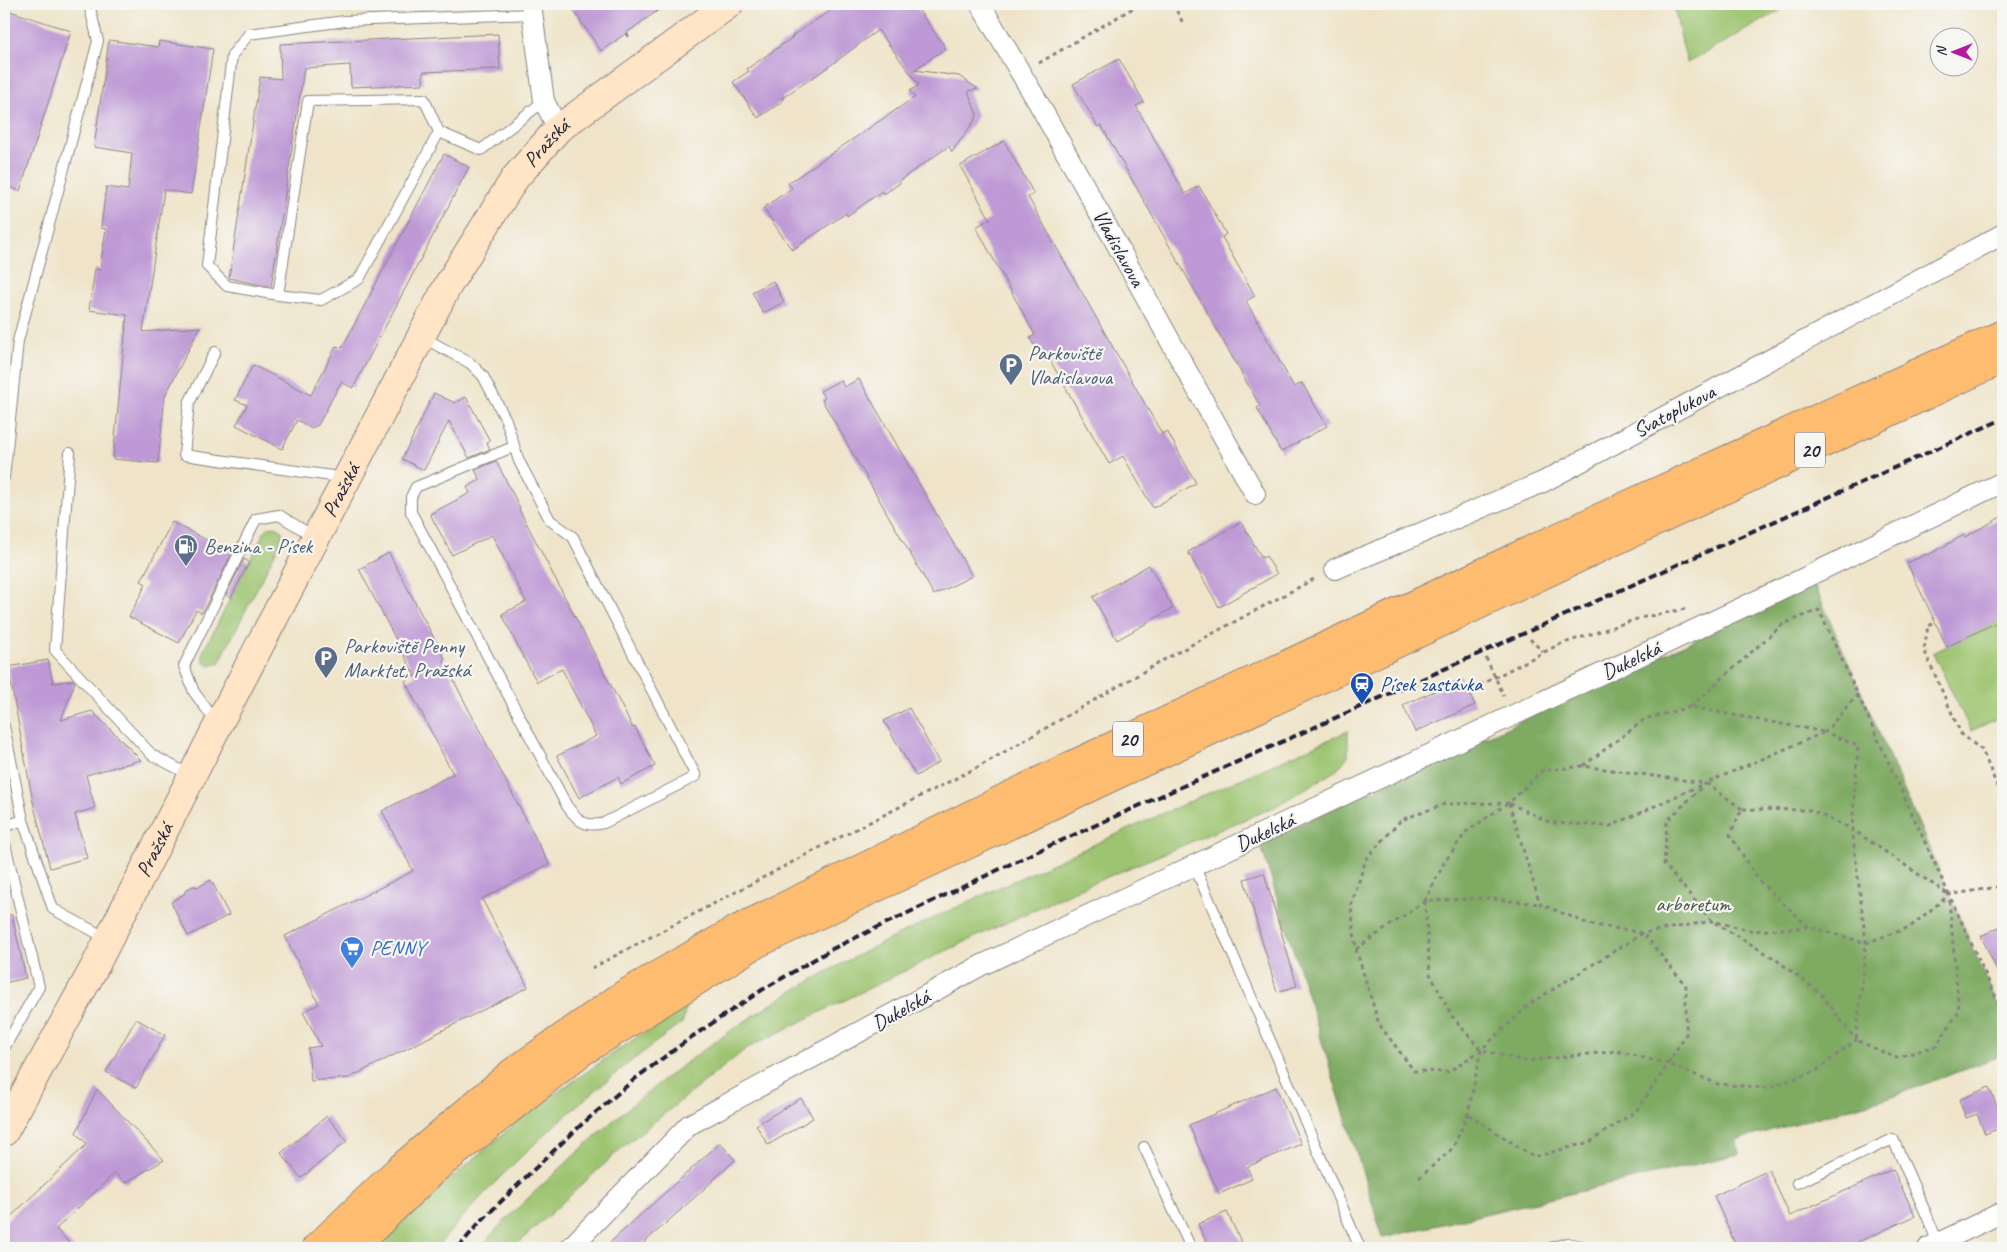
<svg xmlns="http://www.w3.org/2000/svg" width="2007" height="1252" font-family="Caveat,sans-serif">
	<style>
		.green { fill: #9dc46f; stroke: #607355 }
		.forest { fill: #7eaa62; stroke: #50664e }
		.building { fill: #be99d5 }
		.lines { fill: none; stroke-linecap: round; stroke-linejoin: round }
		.lane-casing { stroke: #888382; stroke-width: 12 }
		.street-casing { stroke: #888382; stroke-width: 22 }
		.secondary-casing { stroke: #888382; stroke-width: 30 }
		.highway-casing { stroke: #888382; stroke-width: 30 }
		.path { stroke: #888382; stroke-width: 3; stroke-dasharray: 4 4; stroke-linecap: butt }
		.lane { stroke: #fff; stroke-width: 10 }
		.street { stroke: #fff; stroke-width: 20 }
		.secondary { stroke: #ffe4c6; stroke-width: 28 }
		.highway { stroke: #febc70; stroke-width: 28 }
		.rail { stroke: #22223b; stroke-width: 4; stroke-dasharray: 8 4; stroke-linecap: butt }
		.labels { text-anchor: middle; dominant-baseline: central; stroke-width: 4.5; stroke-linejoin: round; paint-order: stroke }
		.shield { fill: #f6f6f2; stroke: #626272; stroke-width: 1 }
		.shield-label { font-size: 20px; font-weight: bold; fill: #22223b }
		.street-label { font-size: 21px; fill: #22223b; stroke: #f6f6f2 }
		.service-label { font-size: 21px; fill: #4e5e75; stroke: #f6f6f2; text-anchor: start }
		.transit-label { font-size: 21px; fill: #164399; stroke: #f6f6f2; text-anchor: start }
		.park-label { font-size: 21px; fill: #4d5b4d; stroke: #f6f6f2 }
		.shop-label { font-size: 21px; fill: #366cbe; stroke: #f6f6f2; text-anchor: start }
	</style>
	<rect width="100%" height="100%" fill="#f6f6f2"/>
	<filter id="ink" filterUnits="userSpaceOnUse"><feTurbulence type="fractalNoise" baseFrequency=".02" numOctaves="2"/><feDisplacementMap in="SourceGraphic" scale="10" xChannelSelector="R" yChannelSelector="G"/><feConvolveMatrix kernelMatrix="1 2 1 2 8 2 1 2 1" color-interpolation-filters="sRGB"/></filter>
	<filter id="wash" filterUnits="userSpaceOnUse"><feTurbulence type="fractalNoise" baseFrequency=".0096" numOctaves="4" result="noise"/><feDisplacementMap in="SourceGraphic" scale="20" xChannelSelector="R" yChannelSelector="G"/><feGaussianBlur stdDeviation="1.12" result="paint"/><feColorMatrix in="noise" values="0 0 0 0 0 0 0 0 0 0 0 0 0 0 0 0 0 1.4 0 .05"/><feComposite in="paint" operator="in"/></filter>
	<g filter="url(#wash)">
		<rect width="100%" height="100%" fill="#efe4c9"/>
		<!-- green -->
		<g class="green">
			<path d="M 1673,4 L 1792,4 L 1687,63 Z"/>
			<path d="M 274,526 L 282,531 L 282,539 L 219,663 L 211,666 L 204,662 L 202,654 L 265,531 L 269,527 Z"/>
			<path d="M 2003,619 L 2003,716 L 1971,731 L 1933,653 Z"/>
			<path d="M 1348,731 L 1348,756 L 1337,770 L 1274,807 L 1081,888 L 935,956 L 747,1048 L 625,1145 L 528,1234 L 514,1248 L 480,1248 C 505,1218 535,1192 564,1165 C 627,1105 696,1052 770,1005 C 846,957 930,920 1011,882 C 1123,831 1236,781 1348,731 Z"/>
			<path d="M 686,1003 L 683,1022 C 593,1088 507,1162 436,1248 L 375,1248 L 402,1220 L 530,1111 Z"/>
		</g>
		<!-- forest -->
		<path class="forest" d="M 1814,584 L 2003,1017 L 2003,1055 L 1887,1098 L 1737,1140 L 1739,1154 L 1383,1238 L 1260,843 Z"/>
		<g id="blocks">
			<!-- building -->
			<g class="building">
				<path d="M 569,4 L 667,4 L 601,51 Z"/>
				<path d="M 840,4 L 914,4 L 946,48 L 914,70 L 959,76 L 978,89 L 968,91 L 977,115 L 975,120 L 952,152 L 949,146 L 899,181 L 900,183 L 884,194 L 882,191 L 847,216 L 846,213 L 792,250 L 763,208 L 792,188 L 788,183 L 915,97 L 910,91 L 919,85 L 878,30 L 827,68 L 782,98 L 783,101 L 758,118 L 733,82 L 749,71 L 747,69 L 793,37 L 792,36 Z"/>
				<path d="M 4,9 L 71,31 L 20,191 L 4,185 Z"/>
				<path d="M 498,34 L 500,69 L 423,72 L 423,84 L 351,87 L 350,65 L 304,68 L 271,287 L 229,278 L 260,77 L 281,79 L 280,44 Z"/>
				<path d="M 109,40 L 158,47 L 159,41 L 213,49 L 191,194 L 164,190 L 143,332 L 200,327 L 165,396 L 158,463 L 113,459 L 127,315 L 89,310 L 95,269 L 100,270 L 106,229 L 101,228 L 106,187 L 128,190 L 132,153 L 94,147 Z"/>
				<path d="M 1119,59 L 1144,102 L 1136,106 L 1185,194 L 1199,186 L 1226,234 L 1222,237 L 1255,296 L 1246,301 L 1294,387 L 1302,383 L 1327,426 L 1281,452 L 1257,408 L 1260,406 L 1101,125 L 1098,127 L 1073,84 Z"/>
				<path d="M 1004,141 L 1034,194 L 1028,197 L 1076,282 L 1162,434 L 1167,431 L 1196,483 L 1153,508 L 1123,456 L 1109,464 L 1047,355 L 1041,358 L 1030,338 L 1035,335 L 976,227 L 990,219 L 960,166 Z"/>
				<path d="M 444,154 L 469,167 L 353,388 L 341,382 L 318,425 L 311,428 L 297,420 L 282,449 L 236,425 L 247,405 L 235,400 L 253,365 L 311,395 L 336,346 L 342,348 Z"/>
				<path d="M 773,281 L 784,302 L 763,313 L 752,292 Z"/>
				<path d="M 859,379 L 972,576 L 934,595 L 822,400 L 825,398 L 820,391 L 841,380 L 844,387 Z"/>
				<path d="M 434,393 L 455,403 L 466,397 L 490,441 L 487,443 L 490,449 L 469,458 L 449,421 L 424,470 L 402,459 Z"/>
				<path d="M 496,461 L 520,508 L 519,509 L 633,728 L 635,727 L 655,766 L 621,784 L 618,777 L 579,798 L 557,756 L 596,736 L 562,669 L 537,682 L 522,655 L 502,614 L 526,602 L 492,535 L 452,555 L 430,514 L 470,493 L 467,487 L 480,480 L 475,470 Z"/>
				<path d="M 2003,516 L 2003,619 L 1947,647 L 1907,563 L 1927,554 L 1928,555 L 1964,535 L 1965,537 Z"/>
				<path d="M 172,522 L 232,553 L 202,613 L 196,610 L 179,643 L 129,617 L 146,584 L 141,581 Z"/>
				<path d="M 1241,522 L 1262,558 L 1266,556 L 1277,574 L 1219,607 L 1188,552 Z"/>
				<path d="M 389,553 L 445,659 L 443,660 L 549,864 L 482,899 L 528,987 L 349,1078 L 311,1081 L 308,1048 L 321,1046 L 303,1012 L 319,1004 L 285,936 L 413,871 L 382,811 L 453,774 L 405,681 L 415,676 L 359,569 Z"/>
				<path d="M 244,559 L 249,562 L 231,598 L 226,595 Z"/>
				<path d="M 1149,565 L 1173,608 L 1117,640 L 1093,597 Z"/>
				<path d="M 48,660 L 53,683 L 73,680 L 75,682 L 61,720 L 92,711 L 141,760 L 86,775 L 95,808 L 75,814 L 87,858 L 50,868 L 33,802 L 8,667 Z"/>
				<path d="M 1462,679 L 1475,705 L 1415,732 L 1403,705 Z"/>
				<path d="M 909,708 L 939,762 L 916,776 L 884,721 Z"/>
				<path d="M 1264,873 L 1297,986 L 1277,992 L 1244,879 Z"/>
				<path d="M 211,880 L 229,915 L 188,936 L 171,902 L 184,894 L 186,890 L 193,886 L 198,887 Z"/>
				<path d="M 4,915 L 12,915 L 26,978 L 4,983 Z"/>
				<path d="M 2003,925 L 2003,983 L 1981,936 Z"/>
				<path d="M 136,1019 L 165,1035 L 136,1088 L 106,1072 Z"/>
				<path d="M 1276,1087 L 1301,1144 L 1247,1167 L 1252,1179 L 1219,1194 L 1189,1125 Z"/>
				<path d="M 1989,1087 L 2003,1121 L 2003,1127 L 1985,1134 L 1977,1114 L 1966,1118 L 1959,1100 Z"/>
				<path d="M 97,1089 L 164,1160 L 125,1183 L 115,1173 L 56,1229 L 74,1248 L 21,1248 L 4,1241 L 4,1223 L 87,1144 L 76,1133 Z"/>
				<path d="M 801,1098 L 813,1118 L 768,1145 L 756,1125 Z"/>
				<path d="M 327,1116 L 347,1141 L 301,1178 L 281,1153 Z"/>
				<path d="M 720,1143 L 735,1160 L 704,1189 L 638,1248 L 604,1248 Z"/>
				<path d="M 1893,1169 L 1915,1216 L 1856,1243 L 1859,1248 L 1737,1248 L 1714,1196 L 1769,1170 L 1790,1216 Z"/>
				<path d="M 1227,1212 L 1244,1248 L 1209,1248 L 1198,1224 Z"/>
			</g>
		</g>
	</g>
	<g filter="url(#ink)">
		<use href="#blocks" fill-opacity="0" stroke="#888382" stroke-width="1"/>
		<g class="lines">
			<!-- lane casing -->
			<g class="lane-casing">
				<g id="lane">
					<path d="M 532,14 L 345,21 L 249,34 L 232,55 L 207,266 L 227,286 L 278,295 L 308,101 L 424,99 L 439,132 L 481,150 L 544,101"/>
					<path d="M 278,295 L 321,300 L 359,279 L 439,132"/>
					<path d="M 422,337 L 470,363 L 483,376 L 506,420 L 519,461 L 550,520 L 573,537 L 696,776 L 604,823 C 585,828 578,821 567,806 L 411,512 L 411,497 L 416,487 L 513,447"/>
					<path d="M 215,352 L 189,403 L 184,455 L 346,478"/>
					<path d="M 70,453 L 55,650 L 152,755 L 192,776"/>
					<path d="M 4,478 L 18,341 L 98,41 L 89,4"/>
					<path d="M 216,722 L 194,692 L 184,666 L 256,519 L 279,515 L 316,538"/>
					<path d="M 4,726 L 23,820 L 53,909 L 108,939"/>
					<path d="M 4,827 L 23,820"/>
					<path d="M 4,840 L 39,987 L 4,1048"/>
					<path d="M 1194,865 L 1360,1248"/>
					<path d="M 1144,1147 L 1191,1248"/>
					<path d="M 1797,1183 L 1893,1139 L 1927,1216 L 1938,1243"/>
					<path d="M 1550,1248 L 1568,1243 L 1590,1248"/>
				</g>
			</g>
			<!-- street casing -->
			<g class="street-casing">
				<g id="street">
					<path d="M 531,4 L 544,101 L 558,129"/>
					<path d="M 980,4 L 1039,104 L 1255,494"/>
					<path d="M 1335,569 L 1543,482 L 2003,234"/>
					<path d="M 570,1248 L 689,1125 L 980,966 L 1773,593 L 2003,482"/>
					<path d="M 1928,1248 L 2003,1212"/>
				</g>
			</g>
			<!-- secondary casing -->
			<g class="secondary-casing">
				<g id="secondary">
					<path id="s1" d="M 4,1132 L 94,968 L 218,725 L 448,285 L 515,178 L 558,129 L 729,4"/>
				</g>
			</g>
			<!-- highway casing -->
			<g class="highway-casing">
				<g id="highway">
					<path d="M 316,1248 L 398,1170 L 513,1072 L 623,995 L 734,931 L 1068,767 L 1599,518 L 2003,334"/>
					<path d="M 353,1248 L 435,1169 L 580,1053 L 756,944 L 2003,359"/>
				</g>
			</g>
			<!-- path -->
			<g class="path">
				<path d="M 1173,4 L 1183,23"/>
				<path d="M 627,33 L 629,39"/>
				<path d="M 1039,63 L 1140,4"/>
				<path d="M 1933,624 L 1928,626 L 1924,650 L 1961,734 L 1982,750 L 2003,800"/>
				<path d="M 1530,639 L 1543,652"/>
				<path d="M 1486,658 L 1504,696"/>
				<path d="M 1480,685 L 1558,645 L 1640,618 L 1685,609"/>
				<path d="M 1858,694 L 1825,732 L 1858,746 L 1852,829 L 1949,895"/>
				<path d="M 1690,707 L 1645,719 L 1583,766 L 1704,783"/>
				<path d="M 1583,766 L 1541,771 L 1509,803 L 1551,823 L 1611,826 L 1703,784"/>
				<path d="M 1508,803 L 1466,832 L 1444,863 L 1425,901 L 1485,898 L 1540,904"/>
				<path d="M 1509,803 L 1540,904 L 1589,924 L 1643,933 L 1686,986 L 1686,1034 L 1668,1064 L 1718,1084 L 1768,1088 L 1816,1071 L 1856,1040 L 1821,994 L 1774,958 L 1712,921 L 1664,864 L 1667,821 L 1706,783"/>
				<path d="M 1742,809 L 1706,783 L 1825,732 L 1690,707 L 1783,624 L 1819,610 L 2003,1013"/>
				<path d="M 1425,901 L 1430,974 L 1452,1016 L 1481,1050 L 1525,1061 L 1617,1051 L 1668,1064 L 1637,1110 L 1590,1142 L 1534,1157 L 1468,1114"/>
				<path d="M 1425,901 L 1356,949 L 1351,906 L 1366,859 L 1401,820 L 1445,804 L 1509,803"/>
				<path d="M 1809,927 L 1760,882 L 1730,835 L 1742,809 L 1810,810 L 1852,829 L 1866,943 L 1856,1040 L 1896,1058 L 1936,1046 L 1959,1011 L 1949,898"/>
				<path d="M 1356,949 L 1379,1024 L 1414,1071 L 1448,1072 L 1480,1051"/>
				<path d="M 592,968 L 819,848 L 980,766 L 1167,658 L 1316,578"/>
				<path d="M 1419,1178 L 1453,1148 L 1468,1114 L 1481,1050 L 1531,1003 L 1643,933 L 1712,921 L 1753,931 L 1809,927 L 1866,943 L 1910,927 L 1949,895 L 2003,886"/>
			</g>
			<!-- lane -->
			<use href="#lane" class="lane"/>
			<!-- street -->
			<use href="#street" class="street"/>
			<!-- secondary -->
			<use href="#secondary" class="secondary"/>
			<!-- highway -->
			<use href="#highway" class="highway"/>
			<!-- rail -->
			<path class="rail" d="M 458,1248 L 479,1223 L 528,1175 L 581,1125 L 636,1078 L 693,1036 L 762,990 L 832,949 L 1038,851 L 2003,419"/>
		</g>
	</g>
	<!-- icons -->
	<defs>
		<g id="parking-pin" transform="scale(1.25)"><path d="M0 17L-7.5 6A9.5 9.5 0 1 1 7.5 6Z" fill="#5c6f8a" stroke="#f6f6f2"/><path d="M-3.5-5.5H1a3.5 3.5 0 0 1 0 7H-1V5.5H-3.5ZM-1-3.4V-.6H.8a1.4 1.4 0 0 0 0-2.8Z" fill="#fff"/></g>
		<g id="fuel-pin" transform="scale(1.25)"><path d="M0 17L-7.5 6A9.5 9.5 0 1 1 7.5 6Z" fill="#5c6f8a" stroke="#f6f6f2"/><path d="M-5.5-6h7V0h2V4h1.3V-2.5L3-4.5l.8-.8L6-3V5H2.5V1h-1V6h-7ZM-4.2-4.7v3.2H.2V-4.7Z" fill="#fff"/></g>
		<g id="station-pin" transform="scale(1.25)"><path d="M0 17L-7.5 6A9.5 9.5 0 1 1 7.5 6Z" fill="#1a4fb4" stroke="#f6f6f2"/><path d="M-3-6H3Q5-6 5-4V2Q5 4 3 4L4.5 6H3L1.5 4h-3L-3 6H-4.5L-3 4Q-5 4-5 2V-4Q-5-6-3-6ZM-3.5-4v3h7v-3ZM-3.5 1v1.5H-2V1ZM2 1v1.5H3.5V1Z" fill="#fff"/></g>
		<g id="supermarket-pin" transform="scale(1.25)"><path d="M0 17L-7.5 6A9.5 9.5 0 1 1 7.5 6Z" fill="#3f7fe0" stroke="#f6f6f2"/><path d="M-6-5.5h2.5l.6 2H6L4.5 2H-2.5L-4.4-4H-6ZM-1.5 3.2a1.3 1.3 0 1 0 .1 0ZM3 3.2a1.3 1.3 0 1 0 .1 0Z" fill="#fff"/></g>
	</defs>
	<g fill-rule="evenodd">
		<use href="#parking-pin" x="1011" y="365"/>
		<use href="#fuel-pin" x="186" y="546"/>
		<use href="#parking-pin" x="326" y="658"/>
		<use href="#station-pin" x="1362" y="684"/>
		<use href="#supermarket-pin" x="352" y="948"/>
	</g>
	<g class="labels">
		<!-- shield labels -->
		<g class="shield">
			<rect x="1795" y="432.5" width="30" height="35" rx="4"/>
			<rect x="1113" y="721.5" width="30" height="35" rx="4"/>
		</g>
		<g class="shield-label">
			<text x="1810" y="450">20</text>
			<text x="1128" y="739">20</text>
		</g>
		<!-- street labels -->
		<g class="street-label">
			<text stroke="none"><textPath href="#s1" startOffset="1130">Pražská</textPath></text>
			<text transform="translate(1119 248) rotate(61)">Vladislavova</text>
			<text transform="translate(1674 411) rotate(-28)">Svatoplukova</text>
			<text stroke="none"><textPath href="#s1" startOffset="725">Pražská</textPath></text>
			<text transform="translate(1631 660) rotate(-25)">Dukelská</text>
			<text transform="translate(1265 832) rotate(-25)">Dukelská</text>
			<text stroke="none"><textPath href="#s1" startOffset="320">Pražská</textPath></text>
			<text transform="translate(901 1010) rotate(-29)">Dukelská</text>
		</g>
		<!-- service labels -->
		<g class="service-label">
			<text x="1028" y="353">Parkoviště<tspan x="1028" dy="24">Vladislavova</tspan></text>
			<text x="204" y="546">Benzina - Písek</text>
			<text x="344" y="646">Parkoviště Penny<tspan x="344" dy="24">Marktet, Pražská</tspan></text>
		</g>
		<!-- transit labels -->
		<g class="transit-label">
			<text x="1380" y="684">Písek zastávka</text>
		</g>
		<!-- park labels -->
		<g class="park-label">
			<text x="1693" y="904">arboretum</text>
		</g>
		<!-- shop labels -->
		<g class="shop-label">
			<text x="370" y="948">PENNY</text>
		</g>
	</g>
	<!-- margin -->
	<rect width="2007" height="1252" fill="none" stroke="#f6f6f2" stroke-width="20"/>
	<!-- north arrow -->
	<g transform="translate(1954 52) rotate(270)"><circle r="24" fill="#f6f6f2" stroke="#a1a1a9"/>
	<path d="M0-4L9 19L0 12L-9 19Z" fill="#b5179e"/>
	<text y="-8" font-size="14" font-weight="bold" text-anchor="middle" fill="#22223b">N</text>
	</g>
</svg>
